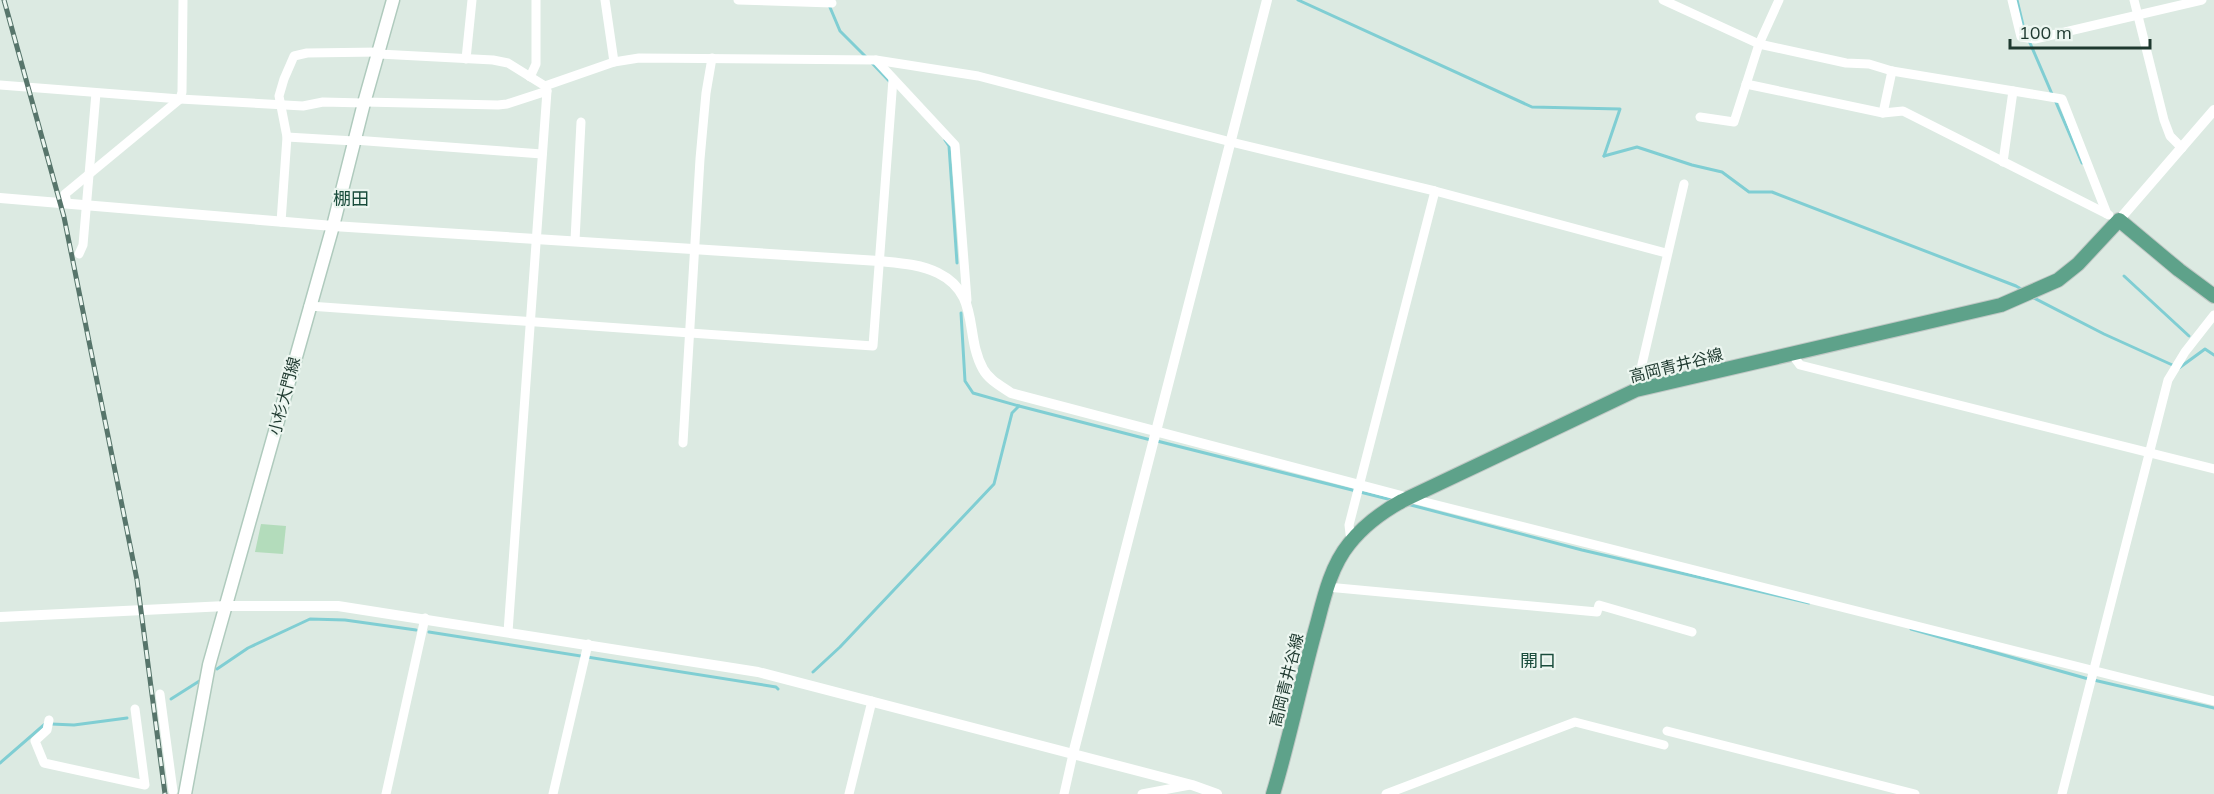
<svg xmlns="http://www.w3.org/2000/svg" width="2214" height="794" font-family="Mulish,'Noto Sans JP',sans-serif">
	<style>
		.green { fill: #b3dcbb }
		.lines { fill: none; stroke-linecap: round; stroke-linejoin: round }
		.stream { stroke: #80ced3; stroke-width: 3 }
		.secondary-casing { stroke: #afcabd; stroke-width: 15 }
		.primary-casing { stroke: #c0c8c5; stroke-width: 16 }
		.minor { stroke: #fff; stroke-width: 9 }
		.tertiary { stroke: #fff; stroke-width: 10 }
		.secondary { stroke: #fff; stroke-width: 12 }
		.primary { stroke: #5ea28a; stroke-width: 14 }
		.rail-casing { stroke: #57756b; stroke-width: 5 }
		.rail { stroke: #ecf6f0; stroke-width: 3; stroke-dasharray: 9; stroke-linecap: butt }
		.labels { text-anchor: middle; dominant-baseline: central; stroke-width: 4.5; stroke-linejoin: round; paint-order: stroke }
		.street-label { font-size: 16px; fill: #1e392f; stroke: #ecf6f0 }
		.neighbourhood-label { font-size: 18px; fill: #194c3b; stroke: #ecf6f0 }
	</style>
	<rect width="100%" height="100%" fill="#dceae2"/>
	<!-- green -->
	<path class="green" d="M 261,524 L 286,526 L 283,554 L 255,552 Z"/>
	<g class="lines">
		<!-- stream -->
		<g class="stream">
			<path d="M 1298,0 L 1532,107 L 1620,109 L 1604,156"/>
			<path d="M 2017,0 L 2024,29 L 2052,94"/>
			<path d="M 829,5 L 840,31 L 866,57"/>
			<path d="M 871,62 L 891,83"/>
			<path d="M 2055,100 L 2082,163"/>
			<path d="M 945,140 L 949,146 L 957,263"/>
			<path d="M 1604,156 L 1637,147 L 1692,165 L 1722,172 L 1749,192 L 1772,192 L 2016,286 L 2023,290"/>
			<path d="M 2124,276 L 2189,336"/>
			<path d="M 2030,296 L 2104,334 L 2179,368 L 2205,349 L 2214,355"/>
			<path d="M 961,313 L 965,381 L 973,393 L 1019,406"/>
			<path d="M 1157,441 L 1392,500"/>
			<path d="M 1407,504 L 1582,550 L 1809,603"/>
			<path d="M 1911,629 L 2085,678 L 2214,708"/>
			<path d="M 429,632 L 776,687 L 778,689"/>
			<path d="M 217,669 L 248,648 L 310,619 L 345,620 L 416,630"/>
			<path d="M 813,672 L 840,647 L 994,484 L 1012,413 L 1019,406 L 1151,440"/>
			<path d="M 171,699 L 201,680"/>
			<path d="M 51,724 L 74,725 L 127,718"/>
			<path d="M 0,763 L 45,724"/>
		</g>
		<!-- secondary casing -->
		<g class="secondary-casing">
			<path id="secondary" d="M 185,794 L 209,665 L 333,226 L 364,103 L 393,0"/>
		</g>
		<!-- primary casing -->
		<g class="primary-casing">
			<path id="primary" d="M 1273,794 C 1290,738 1301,681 1317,624 C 1324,597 1331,566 1349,544 C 1364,525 1382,512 1402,501 L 1636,390 L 2001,305 L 2058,280 L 2078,264 L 2119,220 L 2179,270 L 2214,296"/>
		</g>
		<!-- minor -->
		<g class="minor">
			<path d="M 605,0 L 614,62"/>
			<path d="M 738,0 L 832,3"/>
			<path d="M 1663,0 L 1759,44 L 1846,63 L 1869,64 L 1892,71 L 2062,99 L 2107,214"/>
			<path d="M 2012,0 L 2021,37 L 2035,39 L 2202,0"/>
			<path d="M 2134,0 L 2164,120 L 2170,136 L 2182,148"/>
			<path d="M 379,54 L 493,60 L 508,63 L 545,86 L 614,62 L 639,58 L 876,60 L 978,76 L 1231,142 L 1435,191 L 1666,253"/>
			<path d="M 466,59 L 472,0"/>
			<path d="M 876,60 L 955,145 L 967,300"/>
			<path d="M 530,77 L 536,64 L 536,0"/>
			<path d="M 1746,84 L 1883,113 L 1903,111 L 2109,215"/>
			<path d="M 0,85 L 180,99 L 303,106 L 323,102 L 364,103"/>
			<path d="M 364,102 L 498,105 L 507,104 L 547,91"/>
			<path d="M 1883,113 L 1892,71"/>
			<path d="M 1700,117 L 1734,122 L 1759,44 L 1779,0"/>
			<path d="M 287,137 L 354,141"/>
			<path d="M 354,140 L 542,154"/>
			<path d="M 2003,162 L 2013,91"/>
			<path d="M 67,203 L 65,194 L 180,99 L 182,92 L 183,0"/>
			<path d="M 281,222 L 287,137 L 279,96 L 284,79 L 294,56 L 307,53 L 379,52"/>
			<path d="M 575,240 L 581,122"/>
			<path d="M 79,254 L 83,245 L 96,93"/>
			<path d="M 309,306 L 873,346 L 893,79"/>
			<path d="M 1792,354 L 1800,365 L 2214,469"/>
			<path d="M 1636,390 L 1684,184"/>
			<path d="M 683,443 L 700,159 L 706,93 L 712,58"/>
			<path d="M 1409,498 L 2214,701"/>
			<path d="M 1351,542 L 1349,525 L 1435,191"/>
			<path d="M 1327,587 L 1597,612 L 1599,605 L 1692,632"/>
			<path d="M 508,632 L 547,91 L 545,86"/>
			<path d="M 160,694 L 173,791"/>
			<path d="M 49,720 L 47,730 L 35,741 L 44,763 L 145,785 L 135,709"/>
			<path d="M 1667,731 L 1915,794"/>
			<path d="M 386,794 L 425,618"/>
			<path d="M 553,794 L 588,644"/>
			<path d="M 849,794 L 872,701"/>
			<path d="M 1064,794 L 1073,754"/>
			<path d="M 1142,794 L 1190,785"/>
			<path d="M 1386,794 L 1575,722 L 1664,745"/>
			<path d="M 2062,794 L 2168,380 L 2185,352 L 2214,315"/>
		</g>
		<!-- tertiary -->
		<g class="tertiary">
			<path d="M 0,198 L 333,226 L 879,261 C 899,263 920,264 938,273 C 981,294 964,335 983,369 C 989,380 1001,386 1011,393 L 1409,498"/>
			<path d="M 2119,220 L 2214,110"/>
			<path d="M 0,617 L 226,606 L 338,606 L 758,672 L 1192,785 L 1217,794"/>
			<path d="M 1073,754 L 1267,0"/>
		</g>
		<!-- secondary -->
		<use href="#secondary" class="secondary"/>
		<!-- primary -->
		<use href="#primary" class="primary"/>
		<!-- rail casing -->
		<g class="rail-casing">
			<path id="rail" d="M 4,0 L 64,217 L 137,580 L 165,794"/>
		</g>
		<!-- rail -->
		<use href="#rail" class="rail"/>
	</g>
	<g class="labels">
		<!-- street labels -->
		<g class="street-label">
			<text transform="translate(1676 365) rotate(-14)">高岡青井谷線</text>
			<text transform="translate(284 396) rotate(-75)">小杉大門線</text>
			<text transform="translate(1286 680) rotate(-76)">高岡青井谷線</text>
		</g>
		<!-- neighbourhood labels -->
		<g class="neighbourhood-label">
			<text x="351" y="198">棚田</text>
			<text x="1538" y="660">開口</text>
		</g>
	</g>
	<!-- scale -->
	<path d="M2010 39v9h140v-9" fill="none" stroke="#1e392f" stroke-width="3"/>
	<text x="2019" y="39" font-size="18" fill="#1e392f" stroke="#ecf6f0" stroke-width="4.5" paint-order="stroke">100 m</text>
</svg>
